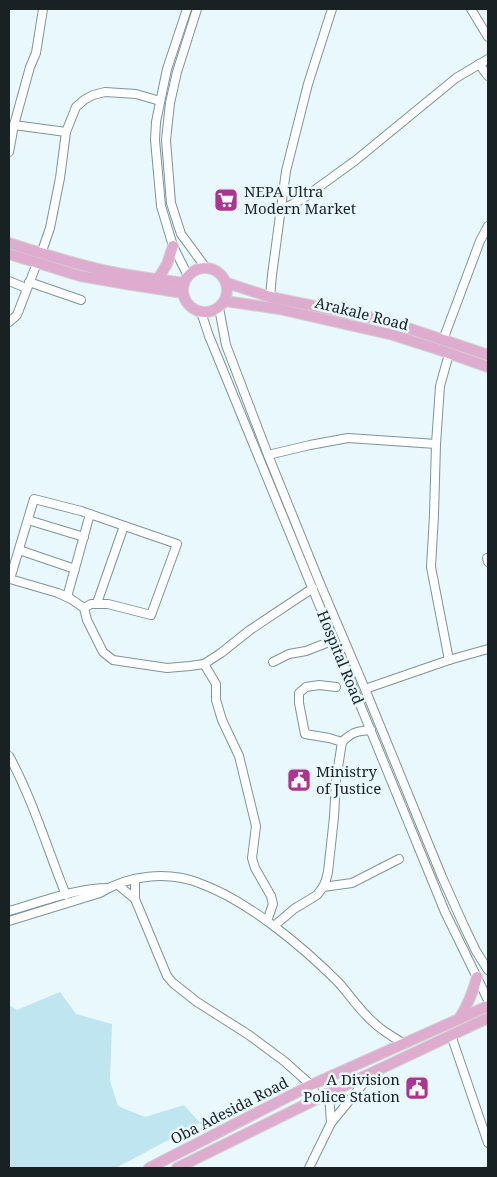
<svg xmlns="http://www.w3.org/2000/svg" width="497" height="1177" font-family="'Noto Serif',serif">
	<style>
		.green { fill: #bee5f0 }
		.lines { fill: none; stroke-linecap: round; stroke-linejoin: round }
		.minor-casing { stroke: #7d949b; stroke-width: 10 }
		.major-casing { stroke: #d1d3d3; stroke-width: 12 }
		.minor { stroke: #fff; stroke-width: 8 }
		.major { stroke: #deacce; stroke-width: 10 }
		.labels { text-anchor: middle; dominant-baseline: central; stroke-width: 5; stroke-linejoin: round; paint-order: stroke }
		.poi-label { font-size: 15px; fill: #182224; stroke: #e9f8fd; text-anchor: start }
		.street-label { font-size: 15px; fill: #182224; stroke: #e9f8fd }
	</style>
	<rect width="100%" height="100%" fill="#e9f8fd"/>
	<!-- green -->
	<path class="green" d="M 60,992 L 76,1014 L 112,1024 L 110,1081 L 118,1106 L 145,1117 L 184,1105 L 200,1123 L 116,1168 L 9,1168 L 9,1005 L 17,1010 Z"/>
	<g class="lines">
		<!-- minor casing -->
		<g class="minor-casing">
			<g id="minor">
				<path d="M 187,9 L 167,69 L 156,122 L 155,140 L 161,206 L 173,246 L 188,276"/>
				<path d="M 197,9 L 177,72 L 170,103 L 166,140 L 171,203 L 181,234 L 206,268"/>
				<path d="M 471,9 L 488,37"/>
				<path d="M 479,64 L 488,76"/>
				<path d="M 14,125 L 66,132"/>
				<path d="M 9,152 L 14,125 L 30,67 L 36,53 L 43,9"/>
				<path d="M 280,210 L 301,200 L 356,160 L 456,78 L 488,59"/>
				<path d="M 41,254 L 50,228 L 60,178 L 66,132 L 76,107 L 84,100 L 93,95 L 105,92 L 136,94 L 160,101"/>
				<path d="M 9,281 L 26,288"/>
				<path d="M 29,282 L 81,300"/>
				<path d="M 270,297 L 272,275 L 286,171 L 308,84 L 332,9"/>
				<path d="M 219,308 L 226,345 L 268,455 L 321,586 L 365,689 L 442,877 L 464,926 L 476,951 L 488,970"/>
				<path d="M 201,312 L 209,336 L 445,912 L 488,1000"/>
				<path d="M 9,322 L 17,315 L 37,263"/>
				<path d="M 443,340 L 480,241 L 488,226"/>
				<path d="M 268,455 L 310,445 L 348,438 L 436,444"/>
				<path d="M 28,520 L 84,537"/>
				<path d="M 19,550 L 75,569"/>
				<path d="M 487,558 L 488,562"/>
				<path d="M 67,597 L 90,514"/>
				<path d="M 97,603 L 124,526"/>
				<path d="M 84,608 L 91,604 L 108,604 L 151,615 L 177,544 L 81,511 L 34,499 L 10,579 L 58,593 L 71,599 L 84,608 L 87,620 L 103,652 L 113,660 L 167,668 L 190,666 L 204,664 L 221,653 L 250,630 L 313,588"/>
				<path d="M 449,660 L 431,567 L 434,515 L 436,444 L 440,386 L 449,354"/>
				<path d="M 273,662 L 289,654 L 306,651 L 334,640"/>
				<path d="M 204,664 L 216,684 L 216,700 L 222,720 L 239,756 L 256,826 L 252,858 L 255,868 L 271,896 L 273,904 L 267,921"/>
				<path d="M 336,687 L 319,685 L 306,687 L 299,693 L 299,703 L 305,734 L 329,738 L 342,742"/>
				<path d="M 365,689 L 449,660 L 488,649"/>
				<path d="M 9,756 C 33,800 47,848 66,895"/>
				<path d="M 135,879 L 135,899 L 167,976 L 173,983 L 197,1002 L 249,1035 L 284,1061 L 311,1085 L 318,1098"/>
				<path d="M 118,885 L 135,899"/>
				<path d="M 323,887 L 352,883 L 399,859"/>
				<path d="M 9,911 C 41,902 75,888 109,888"/>
				<path d="M 9,921 L 100,893 C 128,875 168,871 199,883 C 247,900 302,946 338,982 C 350,995 360,1011 373,1022 C 382,1031 394,1037 404,1044"/>
				<path d="M 274,926 L 294,909 L 317,895 L 323,887 L 326,880 L 328,872 L 334,817 L 336,780 L 342,742 C 352,732 357,731 371,730"/>
				<path d="M 451,1035 L 488,1143"/>
				<path d="M 329,1093 L 331,1123"/>
				<path d="M 309,1168 L 331,1123 L 371,1074"/>
			</g>
		</g>
		<!-- major casing -->
		<g class="major-casing">
			<g id="major">
				<path d="M 9,243 C 43,254 77,265 112,272 C 136,277 160,279 184,283"/>
				<path d="M 9,254 L 80,276 L 126,284 L 183,293"/>
				<circle cx="205" cy="290" r="22"/>
				<path d="M 158,279 L 167,264 L 173,246"/>
				<path d="M 227,283 L 270,297 L 387,321 L 488,355"/>
				<path d="M 225,301 L 279,309 L 393,335 L 437,349 L 488,367"/>
				<path d="M 459,1019 C 468,1005 473,992 477,977"/>
				<path d="M 149,1168 L 311,1085 L 488,1006"/>
				<path d="M 177,1168 L 329,1093 L 488,1018"/>
			</g>
		</g>
		<!-- minor -->
		<use href="#minor" class="minor"/>
		<!-- major -->
		<use href="#major" class="major"/>
	</g>
	<!-- icons -->
	<defs>
		<g id="supermarket-square" transform="scale(1.25)"><rect x="-9" y="-9" width="18" height="18" rx="4" fill="#ac368d" stroke="#e9f8fd"/><path d="M-6-5.5h2.5l.6 2H6L4.5 2H-2.5L-4.4-4H-6ZM-1.5 3.2a1.3 1.3 0 1 0 .1 0ZM3 3.2a1.3 1.3 0 1 0 .1 0Z" fill="#fff"/></g>
		<g id="civic-square" transform="scale(1.25)"><rect x="-9" y="-9" width="18" height="18" rx="4" fill="#ac368d" stroke="#e9f8fd"/><path d="M-.6-6.5H3V-4.5H.6V-3L4-1V1h2V6H-6V1h2V-1L-.6-3ZM-1.2 2.5V6h2.4V2.5Z" fill="#fff"/></g>
	</defs>
	<g fill-rule="evenodd">
		<use href="#supermarket-square" x="226" y="200"/>
		<use href="#civic-square" x="299" y="780"/>
		<use href="#civic-square" x="417" y="1088"/>
	</g>
	<g class="labels">
		<!-- poi labels -->
		<g class="poi-label">
			<text x="244" y="191">NEPA Ultra<tspan x="244" dy="17">Modern Market</tspan></text>
			<text x="316" y="771">Ministry<tspan x="316" dy="17">of Justice</tspan></text>
			<text x="400" y="1079" text-anchor="end">A Division<tspan x="400" dy="17">Police Station</tspan></text>
		</g>
		<!-- street labels -->
		<g class="street-label">
			<text transform="translate(362 313) rotate(14)">Arakale Road</text>
			<text transform="translate(341 657) rotate(68)">Hospital Road</text>
			<text transform="translate(229 1110) rotate(-27)">Oba Adesida Road</text>
		</g>
	</g>
	<!-- border -->
	<rect width="497" height="1177" fill="none" stroke="#182224" stroke-width="20"/>
</svg>
